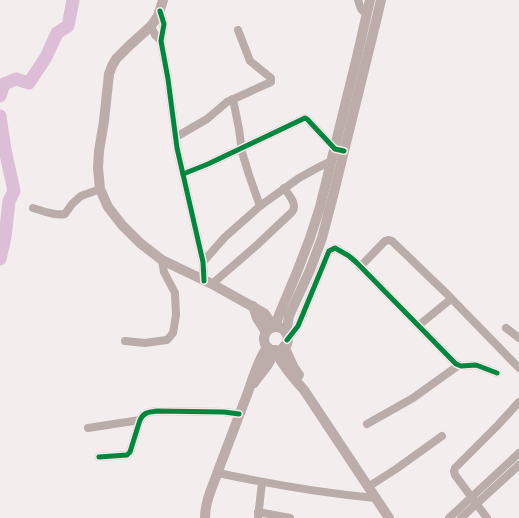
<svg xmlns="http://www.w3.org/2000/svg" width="519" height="518" font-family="Spectral,serif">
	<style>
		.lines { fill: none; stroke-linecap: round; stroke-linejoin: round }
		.river { stroke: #ddbed7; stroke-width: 13 }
		.minor { stroke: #baaca8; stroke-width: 8 }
		.major { stroke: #bcadaa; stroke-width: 10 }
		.cycleway-casing { stroke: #f6eaea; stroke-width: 8 }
		.cycleway { stroke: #00873e; stroke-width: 5 }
	</style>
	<rect width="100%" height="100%" fill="#f3eded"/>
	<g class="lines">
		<!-- river -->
		<g class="river">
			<path d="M 0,96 L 4,84 L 16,79 L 29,83 L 46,57 L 57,33 L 68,26 L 73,0"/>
			<path d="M 0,116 L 5,150 L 14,191 L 9,201 L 5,237 L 0,259"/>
		</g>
		<!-- minor -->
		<g class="minor">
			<path d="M 358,0 L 361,9 L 366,14"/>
			<path d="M 160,11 L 164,24 L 161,41 L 168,79 L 177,148 L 203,262 L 204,281"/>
			<path d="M 151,26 L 155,35 L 161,41"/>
			<path d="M 233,99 L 239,129 L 242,152 L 249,175 L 260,206"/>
			<path d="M 176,137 L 207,119 L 227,102 L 271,82 L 271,78 L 250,61 L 238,30"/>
			<path d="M 183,174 L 208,164 L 305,118 L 307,119 L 335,149 L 338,150"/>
			<path d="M 33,208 C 43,211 55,216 65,214 L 72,204 L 81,196 L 100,189"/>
			<path d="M 203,262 L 225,237 L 260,206 L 299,178 L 319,167 L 332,161"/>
			<path d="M 360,267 L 385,241 L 388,240 L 392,241 L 446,293 L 519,368"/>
			<path d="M 212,284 L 257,245 L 292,212 C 298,205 289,195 284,188"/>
			<path d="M 419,325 L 451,299"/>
			<path d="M 506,328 L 519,338"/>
			<path d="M 287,340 L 298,326 L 329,251 L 335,248 L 349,256 L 357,263 L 456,364 L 461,366 L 476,365 L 497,373"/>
			<path d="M 125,341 L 145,343 L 159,341 L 167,340 L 173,333 L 176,315 L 175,293 L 164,272 L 162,260"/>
			<path d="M 367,424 L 413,398 L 459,365"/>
			<path d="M 88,428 L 140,420"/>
			<path d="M 99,457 L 127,455 L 130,452 L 140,420 C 144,412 149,412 157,411 L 224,412 L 239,414"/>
			<path d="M 218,473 C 270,484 322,493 375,498"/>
			<path d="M 368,487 L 396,469 L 442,436"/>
			<path d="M 258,512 L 290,518"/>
			<path d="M 258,518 L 262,482"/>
			<path d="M 449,518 L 519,453"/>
			<path d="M 461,518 L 519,465"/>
			<path d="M 487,518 L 455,475 L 454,471 L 455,468 L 498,425 L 519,402"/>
		</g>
		<!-- major -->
		<g class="major">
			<path d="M 163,0 L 158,16 L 151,26 L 130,45 L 116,59 L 112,66 L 109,74 L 104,121 L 99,151 L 98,168 L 100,189 L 108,207 L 122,225 L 140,243 L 162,260 L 212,284 L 264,313 L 274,327"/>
			<path d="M 253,306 L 257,318 L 266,332"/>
			<path d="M 277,327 L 277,321 L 279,315 L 297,272 L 310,238 L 320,207 L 357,57 L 370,0"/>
			<circle cx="276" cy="339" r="12"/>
			<path d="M 286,333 L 289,316 L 310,270 L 322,238 L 333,196 L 377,17 L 381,0"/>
			<path d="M 284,346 L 294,368 L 299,375"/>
			<path d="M 276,350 C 278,361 296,381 304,390 L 389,518"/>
			<path d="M 254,383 C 261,372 272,364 273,350"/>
			<path d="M 205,518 C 205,501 213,486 218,471 C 228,444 238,418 248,392 C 254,376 257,362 267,347"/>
		</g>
		<!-- cycleway casing -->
		<g class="cycleway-casing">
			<g id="cycleway">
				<path d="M 160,11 L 164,24 L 161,41 L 168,79 L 177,148 L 203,262 L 204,281"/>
				<path d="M 183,174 L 208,164 L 305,118 L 307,119 L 335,149 L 344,151"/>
				<path d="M 287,340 L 298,326 L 329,251 L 335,248 L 349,256 L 357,263 L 456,364 L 461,366 L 476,365 L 497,373"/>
				<path d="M 99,457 L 127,455 L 130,452 L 140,420 C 144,412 149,412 157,411 L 224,412 L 239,414"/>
			</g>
		</g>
		<!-- cycleway -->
		<use href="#cycleway" class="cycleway"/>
	</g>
</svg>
